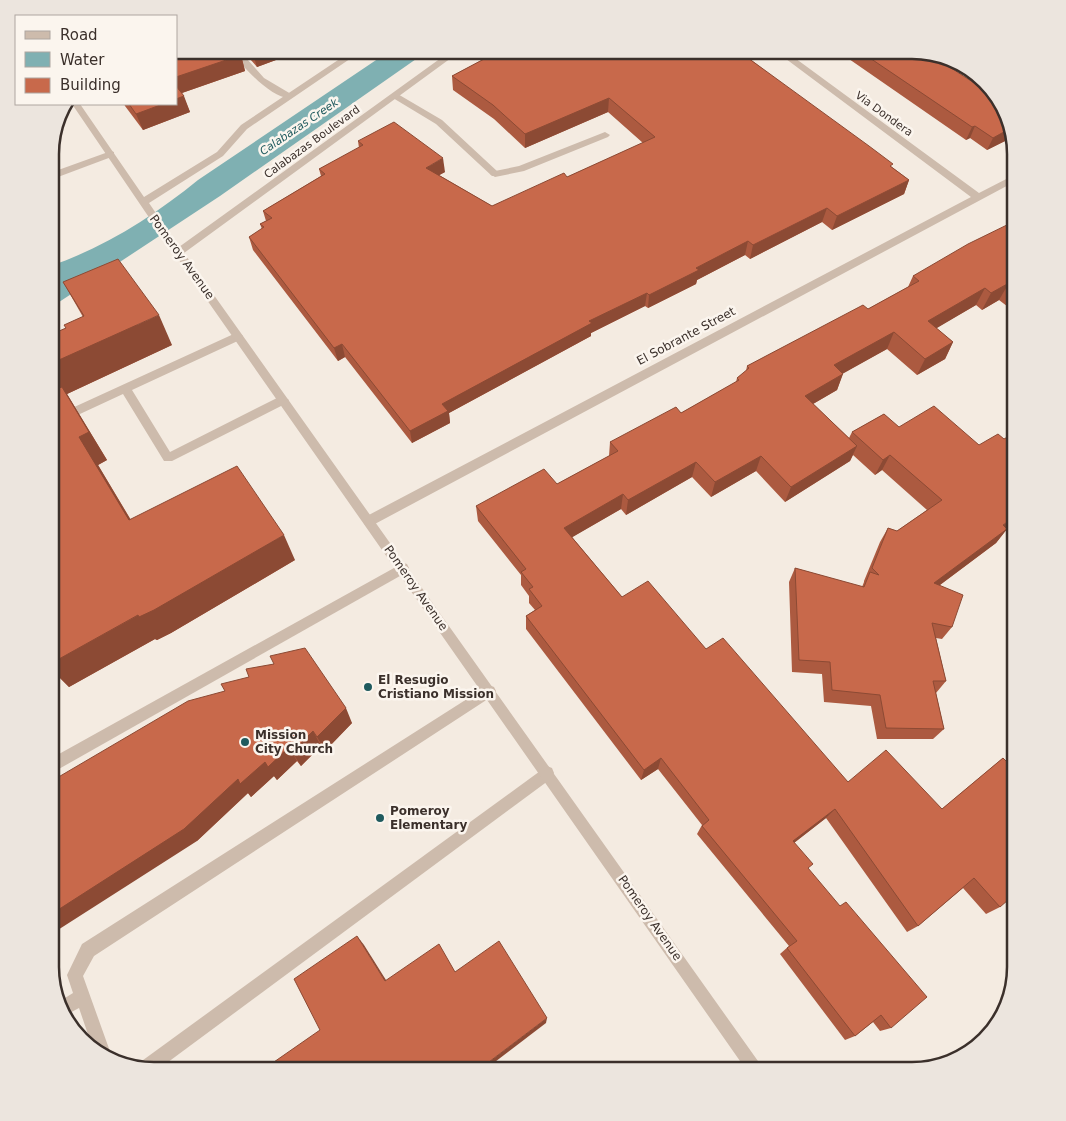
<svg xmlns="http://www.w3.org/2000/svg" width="1066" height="1121" font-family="'DejaVu Sans',sans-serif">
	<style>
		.water { fill: #7fb0b2 }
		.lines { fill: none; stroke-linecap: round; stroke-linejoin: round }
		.service { fill: #cdbbac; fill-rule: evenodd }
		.minor { fill: #cdbbac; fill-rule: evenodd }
		.tertiary { fill: #cdbbac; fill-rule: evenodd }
		.wall { fill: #ac5a40 }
		.shaded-wall { fill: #8c4a34 }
		.building { fill: #c8694b; stroke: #8c4a34 }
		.poi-dot { fill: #1f5a5e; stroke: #fbf5ee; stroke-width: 2 }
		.labels { text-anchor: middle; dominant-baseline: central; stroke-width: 5; stroke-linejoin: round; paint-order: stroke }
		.far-street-label { font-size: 11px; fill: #3b302b; stroke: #fbf5ee }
		.far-water-label { font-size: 11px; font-style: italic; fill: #1f5a5e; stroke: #fbf5ee }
		.street-label { font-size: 12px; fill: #3b302b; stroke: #fbf5ee }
		.poi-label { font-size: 12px; font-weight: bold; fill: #3b302b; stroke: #fbf5ee; text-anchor: start }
		.rim { fill: none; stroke: #3b302b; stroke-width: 2.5 }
	</style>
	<rect width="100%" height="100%" fill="#f4ebe1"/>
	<!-- water -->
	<path class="water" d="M 391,50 L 429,50 L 220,196 L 50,308 L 50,266 C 104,248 155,215 198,180 Z"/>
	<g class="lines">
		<!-- service -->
		<g class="service">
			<path d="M 230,50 L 239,50 L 264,78 L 291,94 L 291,98 C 273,101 240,64 230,50 Z"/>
			<path d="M 605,132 L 610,135 L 608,137 L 524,171 L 495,177 L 490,174 L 495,171 L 519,166 Z"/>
			<path d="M 238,332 L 243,336 L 242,339 L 132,390 L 170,452 L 279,397 L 283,396 L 289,400 L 287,403 L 172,461 L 164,461 L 123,394 L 67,420 L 59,420 L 57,417 L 59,414 Z"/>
			<path d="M 403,563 L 407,564 L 409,568 L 407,572 L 50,774 L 50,759 Z"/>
			<path d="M 489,685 L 494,687 L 496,691 L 494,695 L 94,956 L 83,976 L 112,1057 L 111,1061 L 93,1049 L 79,1008 L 64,1016 L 57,1003 L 73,993 L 67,975 L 82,944 Z"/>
			<path d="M 547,766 L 552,768 L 554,773 L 552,778 L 156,1071 L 137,1067 L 139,1063 Z"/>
		</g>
		<!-- minor -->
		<g class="minor">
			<path d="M 774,50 L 784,50 L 979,193 L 1016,174 L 1016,181 L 373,525 L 365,525 L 363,521 L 365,517 L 971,197 Z"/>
			<path d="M 396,93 L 442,120 L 498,172 L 498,176 L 492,176 L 436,124 L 393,98 L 393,94 Z"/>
			<path d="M 111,151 L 114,152 L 114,156 L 50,180 L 50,173 Z"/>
		</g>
		<!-- tertiary -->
		<path class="tertiary" d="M 353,50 L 363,50 L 247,129 L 223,156 L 149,203 L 179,247 L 452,50 L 462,50 L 184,253 L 765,1071 L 747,1071 L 146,213 L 72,104 L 80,104 L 144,197 L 217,152 L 241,125 Z"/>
	</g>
	<!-- wall -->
	<g class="wall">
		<path d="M 176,50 L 241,55 L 245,71 L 182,93 L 190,112 L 143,130 L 125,106 L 124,104 L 176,104 Z"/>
		<path d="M 242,50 L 303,50 L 257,67 Z"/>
		<path d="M 501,50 L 738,50 L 909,180 L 904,194 L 832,230 L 822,222 L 750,259 L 745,255 L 697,280 L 696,284 L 648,308 L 645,306 L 591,333 L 591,336 L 449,413 L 450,423 L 412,443 L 345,357 L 338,361 L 253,250 L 249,237 L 262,229 L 260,224 L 266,221 L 263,211 L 321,176 L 319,169 L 359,148 L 358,141 L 445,172 L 439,175 L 492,206 L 567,177 L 643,143 L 608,112 L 525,148 L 494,119 L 453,90 L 452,76 Z"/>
		<path d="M 836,50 L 919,50 L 1008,114 L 1013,137 L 987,150 L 970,138 L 966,140 Z"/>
		<path d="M 1016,224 L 1016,313 L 999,300 L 982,310 L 976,305 L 936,328 L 953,342 L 945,359 L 917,375 L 887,349 L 843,373 L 837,390 L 813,404 L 849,438 L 852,432 L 884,414 L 1007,529 L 996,543 L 940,585 L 952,627 L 942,639 L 936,638 L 946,681 L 936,693 L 944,729 L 933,739 L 877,739 L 871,706 L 824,702 L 822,674 L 792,672 L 789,582 L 795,568 L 862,587 L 864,582 L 864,581 L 880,542 L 888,528 L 897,531 L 927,510 L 882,470 L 875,475 L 853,455 L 850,461 L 785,502 L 756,471 L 711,497 L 692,477 L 626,515 L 621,509 L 572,537 L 622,597 L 706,649 L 848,782 L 942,809 L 1003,758 L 1000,907 L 986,914 L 963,888 L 918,926 L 907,932 L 826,818 L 794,843 L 891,1028 L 880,1031 L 873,1022 L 855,1036 L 845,1040 L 780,954 L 789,946 L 697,834 L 702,825 L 658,769 L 641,780 L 526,629 L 526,616 L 535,610 L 529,603 L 529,596 L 521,585 L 521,575 L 478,521 L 476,506 L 557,484 L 609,456 L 610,442 L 681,413 L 736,382 L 737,378 L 746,371 L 747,366 L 868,309 L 908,287 L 913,276 Z"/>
		<path d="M 63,282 L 172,345 L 67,394 L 107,460 L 98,465 L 131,520 L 295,560 L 171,633 L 157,640 L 155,639 L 69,687 L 50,668 L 50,335 L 66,328 L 83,317 Z"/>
		<path d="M 274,664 L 352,723 L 325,751 L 321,746 L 301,766 L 297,761 L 277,780 L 274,776 L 251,797 L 248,793 L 197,841 L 225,691 Z"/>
	</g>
	<!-- shaded-wall -->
	<g class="shaded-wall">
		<path d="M 254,50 L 303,50 L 257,67 L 252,51 Z"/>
		<path d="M 241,55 L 245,71 L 176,95 L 176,77 Z"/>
		<path d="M 184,96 L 190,112 L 143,130 L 136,114 L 163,104 L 176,104 L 176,99 Z"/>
		<path d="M 609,98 L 608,112 L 525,148 L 525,134 Z"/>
		<path d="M 975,126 L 970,138 L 966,140 L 972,127 Z"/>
		<path d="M 1011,128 L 1013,137 L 987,150 L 993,138 Z"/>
		<path d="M 443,158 L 445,172 L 427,182 L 426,168 Z"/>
		<path d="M 909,180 L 904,194 L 832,230 L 837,216 Z"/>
		<path d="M 827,208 L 822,222 L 750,259 L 753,245 Z"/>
		<path d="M 53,226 L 60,239 L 50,243 L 50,227 Z"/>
		<path d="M 748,241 L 745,255 L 697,280 L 696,284 L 648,308 L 649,295 L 696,268 Z"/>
		<path d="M 1009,283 L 999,300 L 982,310 L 991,293 Z"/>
		<path d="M 985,288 L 976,305 L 920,338 L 928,321 Z"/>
		<path d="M 647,293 L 645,306 L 591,333 L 591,336 L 449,413 L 450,423 L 412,443 L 410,431 L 442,404 L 589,321 Z"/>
		<path d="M 159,315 L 172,345 L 67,394 L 107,460 L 98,465 L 146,546 L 50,416 L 50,364 Z"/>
		<path d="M 894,332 L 887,349 L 828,382 L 834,365 Z"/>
		<path d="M 953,342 L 945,359 L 917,375 L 925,359 Z"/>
		<path d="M 342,344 L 345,357 L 338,361 L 334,348 Z"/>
		<path d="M 843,374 L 837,390 L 799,412 L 805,396 Z"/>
		<path d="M 857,446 L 850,461 L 785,502 L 791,487 Z"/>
		<path d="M 890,455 L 882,470 L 875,475 L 883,460 Z"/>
		<path d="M 761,456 L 756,471 L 711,497 L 715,482 Z"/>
		<path d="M 696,462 L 692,477 L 626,515 L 628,500 Z"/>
		<path d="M 623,494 L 621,509 L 564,542 L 564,528 Z"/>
		<path d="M 1016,516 L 1016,523 L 992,539 L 1003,525 Z"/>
		<path d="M 1007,529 L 996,543 L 925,596 L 934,583 Z"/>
		<path d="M 284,535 L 295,560 L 171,633 L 157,640 L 155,639 L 69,687 L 50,668 L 50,664 Z"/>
		<path d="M 346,708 L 352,723 L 325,751 L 317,737 Z"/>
		<path d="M 313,731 L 321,746 L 301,766 L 292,752 Z"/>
		<path d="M 289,747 L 297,761 L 277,780 L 274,776 L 251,797 L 248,793 L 197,841 L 50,935 L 50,915 L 238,779 Z"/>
		<path d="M 661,758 L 658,769 L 641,780 L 644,770 Z"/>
		<path d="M 835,809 L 826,818 L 786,849 L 793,841 Z"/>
		<path d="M 357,936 L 364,945 L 391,988 L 385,981 Z"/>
		<path d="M 547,1018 L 546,1023 L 483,1071 L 477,1071 Z"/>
	</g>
	<!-- building -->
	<g class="building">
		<path d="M 176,50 L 237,50 L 241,55 L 176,77 Z"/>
		<path d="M 501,50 L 737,50 L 869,146 L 893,164 L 890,166 L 909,180 L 837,216 L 827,208 L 753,245 L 748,241 L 696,268 L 699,270 L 649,295 L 647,293 L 589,321 L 592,323 L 442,404 L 448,411 L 410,431 L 342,344 L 334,348 L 249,237 L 264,227 L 260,224 L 272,218 L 263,211 L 325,174 L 319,169 L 363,145 L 358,141 L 394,122 L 443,158 L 426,168 L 492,206 L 564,173 L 567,177 L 655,137 L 609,98 L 525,134 L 493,105 L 452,76 Z"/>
		<path d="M 858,50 L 919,50 L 928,53 L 985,90 L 991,87 L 1008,114 L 1011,128 L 993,138 L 975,126 L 972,127 Z"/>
		<path d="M 176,86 L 184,96 L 176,99 Z"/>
		<path d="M 129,104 L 163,104 L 136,114 Z"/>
		<path d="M 1013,222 L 1016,224 L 1016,288 L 1009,283 L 991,293 L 985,288 L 928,321 L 953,342 L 925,359 L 894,332 L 834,365 L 843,374 L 805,396 L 857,446 L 791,487 L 761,456 L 715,482 L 696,462 L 628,500 L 623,494 L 564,528 L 622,597 L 648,581 L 706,649 L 723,638 L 848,782 L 886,750 L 942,809 L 1003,758 L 1016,771 L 1016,893 L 1000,907 L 974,878 L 918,926 L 835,809 L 793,841 L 813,864 L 808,868 L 840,906 L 846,902 L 927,997 L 891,1028 L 881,1015 L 855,1036 L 787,948 L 797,941 L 702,826 L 709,820 L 661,758 L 644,770 L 526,616 L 542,606 L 529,589 L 533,587 L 521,572 L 526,569 L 476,506 L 544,469 L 557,484 L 618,451 L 610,442 L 676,407 L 681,413 L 739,380 L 737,378 L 749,368 L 747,366 L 863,305 L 868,309 L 919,281 L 913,276 L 968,244 Z"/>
		<path d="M 118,259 L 159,315 L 50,364 L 50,335 L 66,328 L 64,325 L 84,316 L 63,282 Z"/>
		<path d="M 50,368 L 55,376 L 50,379 Z"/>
		<path d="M 62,387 L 89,432 L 79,437 L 129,520 L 237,466 L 284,535 L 154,610 L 139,617 L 138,615 L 50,664 L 50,391 Z"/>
		<path d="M 934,406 L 979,445 L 998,434 L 1004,439 L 1016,432 L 1016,516 L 1003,525 L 1007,529 L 934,583 L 963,595 L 952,627 L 932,623 L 946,681 L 933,681 L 944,729 L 886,728 L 880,695 L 832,690 L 830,662 L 799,660 L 795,568 L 864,587 L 870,572 L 879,575 L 872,568 L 888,528 L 897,531 L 942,500 L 890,455 L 883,460 L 852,432 L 884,414 L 899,427 Z"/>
		<path d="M 305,648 L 346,708 L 317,737 L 313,731 L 292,752 L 289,747 L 268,767 L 265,762 L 240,784 L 238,779 L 184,829 L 50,915 L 50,782 L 188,701 L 225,691 L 221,684 L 249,677 L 246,669 L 274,664 L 270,656 Z"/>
		<path d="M 357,936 L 385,981 L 439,944 L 455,972 L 499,941 L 547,1018 L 477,1071 L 261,1071 L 320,1030 L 294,979 Z"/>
	</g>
	<!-- markers -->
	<g class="poi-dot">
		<circle cx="368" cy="687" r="5"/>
		<circle cx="245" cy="742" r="5"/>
		<circle cx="380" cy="818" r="5"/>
	</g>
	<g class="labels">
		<!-- far-street labels -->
		<g class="far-street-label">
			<text transform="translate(884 114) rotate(36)">Via Dondera</text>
			<text transform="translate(312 142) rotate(-36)">Calabazas Boulevard</text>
		</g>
		<!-- far-water labels -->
		<g class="far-water-label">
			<text transform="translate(299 127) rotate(-34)">Calabazas Creek</text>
		</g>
		<!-- street labels -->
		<g class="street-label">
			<text transform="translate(182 257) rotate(54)">Pomeroy Avenue</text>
			<text transform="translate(686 336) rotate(-28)">El Sobrante Street</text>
			<text transform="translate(416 588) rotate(55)">Pomeroy Avenue</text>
			<text transform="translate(650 918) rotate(55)">Pomeroy Avenue</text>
		</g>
		<!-- poi labels -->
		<g class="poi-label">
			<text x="378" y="680">El Resugio<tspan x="378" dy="14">Cristiano Mission</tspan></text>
			<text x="255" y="735">Mission<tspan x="255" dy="14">City Church</tspan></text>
			<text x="390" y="811">Pomeroy<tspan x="390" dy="14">Elementary</tspan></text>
		</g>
	</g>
	<!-- crop -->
	<path d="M0 0H1066V1121H0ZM154 59H912A95 95 0 0 1 1007 154V967A95 95 0 0 1 912 1062H154A95 95 0 0 1 59 967V154A95 95 0 0 1 154 59Z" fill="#ece5de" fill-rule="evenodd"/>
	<path class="rim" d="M154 59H912A95 95 0 0 1 1007 154V967A95 95 0 0 1 912 1062H154A95 95 0 0 1 59 967V154A95 95 0 0 1 154 59Z"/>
	<!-- legend -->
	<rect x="15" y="15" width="162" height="90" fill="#fbf5ee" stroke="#aea6a0"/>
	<rect x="25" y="31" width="25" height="8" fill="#cdbbac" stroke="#aea6a0"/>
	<text x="60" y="40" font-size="15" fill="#3b302b">Road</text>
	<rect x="25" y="52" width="25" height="15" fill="#7fb0b2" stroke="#aea6a0"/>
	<text x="60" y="65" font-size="15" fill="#3b302b">Water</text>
	<rect x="25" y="78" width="25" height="15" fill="#c8694b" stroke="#aea6a0"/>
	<text x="60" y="90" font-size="15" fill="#3b302b">Building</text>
</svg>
